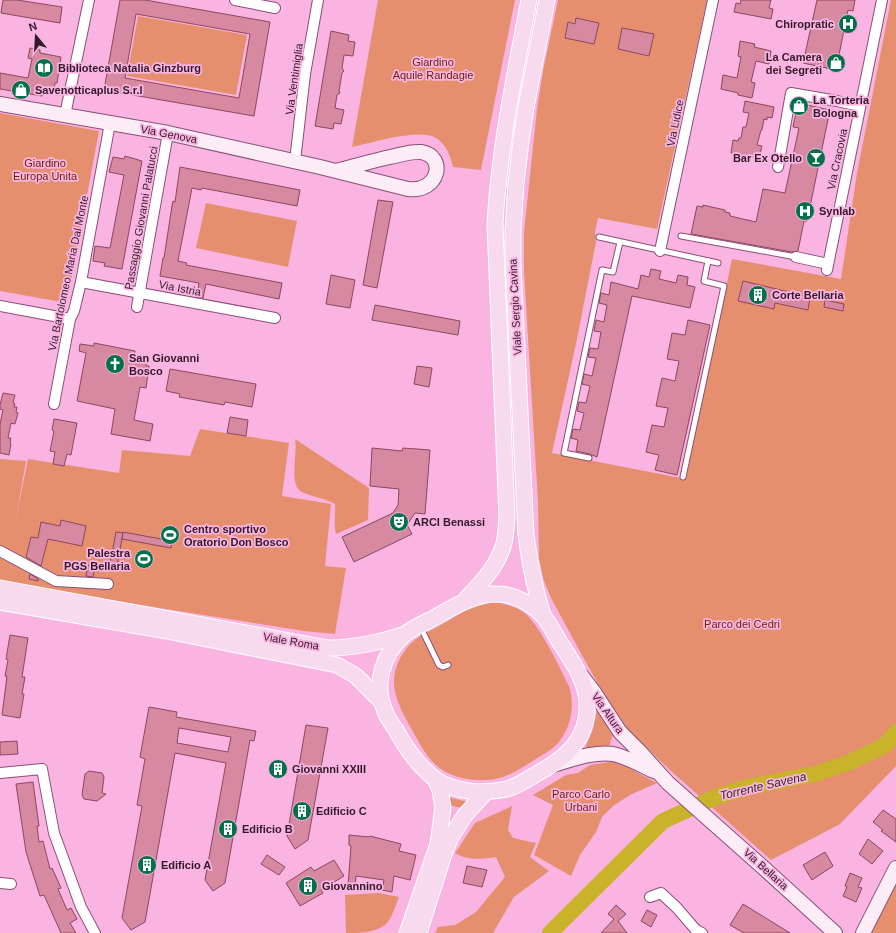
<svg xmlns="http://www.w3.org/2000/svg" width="896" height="933" font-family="Arial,sans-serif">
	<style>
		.green { fill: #e68f6f }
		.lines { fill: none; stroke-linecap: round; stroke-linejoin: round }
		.river { stroke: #c8b32b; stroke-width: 16 }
		.building { fill: #d689a0; stroke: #8d475e; fill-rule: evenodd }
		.lane-casing { stroke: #8b4e77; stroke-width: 7 }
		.street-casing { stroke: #8b4e77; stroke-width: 12 }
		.secondary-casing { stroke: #8b4e77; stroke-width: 16 }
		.primary-casing { stroke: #fff; stroke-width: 17 }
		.lane { stroke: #fff; stroke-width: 5 }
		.street { stroke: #fff; stroke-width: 10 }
		.secondary { stroke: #fcecf6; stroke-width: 14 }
		.primary { stroke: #f8daee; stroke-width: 15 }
		.labels { text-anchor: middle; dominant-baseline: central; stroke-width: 3.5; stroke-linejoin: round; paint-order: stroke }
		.poi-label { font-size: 11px; font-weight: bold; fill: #331a2b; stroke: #f9b4e1; text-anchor: start }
		.park-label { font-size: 11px; fill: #6b2608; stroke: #f9b4e1 }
		.street-label { font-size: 11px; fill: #331a2b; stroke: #f9b4e1 }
		.water-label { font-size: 12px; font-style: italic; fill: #34311b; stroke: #f9b4e1 }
	</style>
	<rect width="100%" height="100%" fill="#f9b4e1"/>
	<!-- green -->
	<g class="green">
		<path d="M 378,0 L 515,0 L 481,170 L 453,167 C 451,156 445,142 434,137 C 416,129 372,143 352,147 Z"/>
		<path d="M 558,0 L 707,0 L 657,229 L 598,218 L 595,232 L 596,242 L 577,339 L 552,453 L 686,479 L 732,259 L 841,279 L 857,173 L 891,0 L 896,0 L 896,766 L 840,824 L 771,860 L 671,771 L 628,730 L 607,700 L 583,657 L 552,600 L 544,581 L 539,559 L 538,502 L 524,272 L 524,232 L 537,109 L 543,71 Z"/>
		<path d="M 138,16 L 247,35 L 236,95 L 127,76 Z"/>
		<path d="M 0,113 L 99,131 L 67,303 L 0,291 Z"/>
		<path d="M 206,203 L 297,221 L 288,267 L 196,248 Z"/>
		<path d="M 200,429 L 289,443 L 282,496 L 331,504 L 325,566 L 346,568 L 335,634 L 304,631 L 2,583 L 0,581 L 0,459 L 26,461 L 16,518 L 28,459 L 119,473 L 122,450 L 190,456 Z"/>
		<path d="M 295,439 L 369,488 L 368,520 L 336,534 C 333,524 336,514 335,504 C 324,498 313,497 302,492 C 288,485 298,453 295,439 Z"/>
		<path d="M 496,602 C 505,604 513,606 522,611 C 539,622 559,667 569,686 C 577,711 568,741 544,754 C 527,764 507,780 487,780 C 469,781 449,777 436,765 C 425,755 419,742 412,730 C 396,701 384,679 406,649 C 415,636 433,630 446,622 C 464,612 474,603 496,602 Z"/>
		<path d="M 597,710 L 615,733 L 612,737 L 609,747 L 586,749 L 585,748 L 593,729 Z"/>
		<path d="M 616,761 L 657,783 L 630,795 L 613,806 L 602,817 L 596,832 L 580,855 L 571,876 L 534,855 L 553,805 L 533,795 L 566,775 L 578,773 L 590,765 Z"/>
		<path d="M 447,797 L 468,802 L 463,808 L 448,805 Z"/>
		<path d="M 512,806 L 508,830 L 513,838 L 536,843 L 530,857 L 549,871 L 514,897 L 493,933 L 435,933 L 438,927 L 455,925 L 476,912 L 505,877 L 496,857 C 481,859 468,861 455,853 L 475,823 Z"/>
		<path d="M 896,880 L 896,933 L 872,933 Z"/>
		<path d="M 379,893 L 399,897 C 396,904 391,921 385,925 C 373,933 360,933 346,933 L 345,895 Z"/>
	</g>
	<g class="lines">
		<!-- river -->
		<path class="river" d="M 550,933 L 663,821 L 716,797 L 748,787 L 815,774 L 850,762 L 884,746 L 896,732"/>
	</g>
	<!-- building -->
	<g class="building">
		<path d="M 3,0 L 17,0 L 62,7 L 60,23 L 1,13 Z"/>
		<path d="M 120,0 L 145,0 L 270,22 L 254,116 L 104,90 ZM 136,14 L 250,34 L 239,98 L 125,78 Z"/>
		<path d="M 741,0 L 771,0 L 769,8 L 773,9 L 771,19 L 734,12 L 736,3 L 740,4 Z"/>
		<path d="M 817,0 L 855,0 L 853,11 L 848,10 L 836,70 L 803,63 Z"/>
		<path d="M 576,18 L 599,23 L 594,44 L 565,38 L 568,22 L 575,24 Z"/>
		<path d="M 622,28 L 654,34 L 649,56 L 618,49 Z"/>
		<path d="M 331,31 L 349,35 L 348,41 L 355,42 L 353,56 L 344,55 L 342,68 L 344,71 L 342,73 L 339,91 L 340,93 L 337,95 L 335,108 L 344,110 L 341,124 L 334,123 L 333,129 L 315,126 Z"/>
		<path d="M 740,41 L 755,44 L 754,47 L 771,51 L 769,64 L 756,61 L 751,82 L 755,83 L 752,98 L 738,95 L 738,93 L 721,89 L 723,75 L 737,78 L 741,57 L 738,56 Z"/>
		<path d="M 30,48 L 40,50 L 40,53 L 61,57 L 57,83 L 55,83 L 53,94 L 43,93 L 42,96 L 0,89 L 0,73 L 28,78 L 32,59 L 28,58 Z"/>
		<path d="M 745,101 L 774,107 L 772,118 L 767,117 L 767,120 L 764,119 L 762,130 L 761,130 L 757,145 L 762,146 L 759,158 L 731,153 L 733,140 L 738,141 L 739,138 L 741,138 L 743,127 L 746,127 L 749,113 L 743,112 Z"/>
		<path d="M 798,103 L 830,110 L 807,221 L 804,221 L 798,251 L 792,252 L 691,234 L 697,206 L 703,207 L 703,205 L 725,210 L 725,212 L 730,213 L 730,216 L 756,222 L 763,189 L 785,193 L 799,128 L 793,127 Z"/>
		<path d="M 125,156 L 142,161 L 122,269 L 104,266 L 105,263 L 93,261 L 95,246 L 110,248 L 124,175 L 109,172 L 113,157 L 124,159 Z"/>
		<path d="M 180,167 L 300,190 L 297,206 L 202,188 L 201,190 L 192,188 L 178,261 L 187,263 L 186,265 L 282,283 L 279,299 L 206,284 L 203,298 L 197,297 L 199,283 L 160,276 L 163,258 L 164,258 L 172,206 L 173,201 L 175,202 Z"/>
		<path d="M 378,200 L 393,202 L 377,288 L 363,285 Z"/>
		<path d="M 651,269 L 661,271 L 659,279 L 676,283 L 678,275 L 688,277 L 687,285 L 695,287 L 690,308 L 632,296 L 597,457 L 590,454 L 576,451 L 578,440 L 571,438 L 573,429 L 580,430 L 584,413 L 577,411 L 579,402 L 586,403 L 590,386 L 582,384 L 584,374 L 592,376 L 596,358 L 588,357 L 590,348 L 598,349 L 601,332 L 594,331 L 596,320 L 604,322 L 607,305 L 599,303 L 601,293 L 609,295 L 611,282 L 638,289 L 641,275 L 649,277 Z"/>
		<path d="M 331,275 L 355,280 L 350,308 L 326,304 Z"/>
		<path d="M 743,281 L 810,297 L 808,310 L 775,303 L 774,309 L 738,301 Z"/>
		<path d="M 825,300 L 844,304 L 843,311 L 824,307 Z"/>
		<path d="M 375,305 L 460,321 L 458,335 L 372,320 Z"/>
		<path d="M 688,320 L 710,325 L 677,475 L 655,470 L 659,455 L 646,452 L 652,425 L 664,427 L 668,408 L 656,406 L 662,378 L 675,381 L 679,361 L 667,359 L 672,333 L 685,335 Z"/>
		<path d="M 94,343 L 135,351 L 133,361 L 146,363 L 146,366 L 149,366 L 146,388 L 140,387 L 134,420 L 153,424 L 150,441 L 111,434 L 115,409 L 77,401 L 86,353 L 79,351 L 80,344 L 94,346 Z"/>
		<path d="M 417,366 L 432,368 L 429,387 L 414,384 Z"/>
		<path d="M 170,369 L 256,384 L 252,407 L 225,402 L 224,405 L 179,397 L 180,394 L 166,391 Z"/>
		<path d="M 3,393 L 15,395 L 13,403 L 15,404 L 14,407 L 17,407 L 16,412 L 18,413 L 15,424 L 11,423 L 8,438 L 11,438 L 10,443 L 11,444 L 9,455 L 0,453 L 0,424 L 3,410 L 0,409 L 0,405 Z"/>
		<path d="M 230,417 L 248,420 L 246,436 L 227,433 Z"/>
		<path d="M 54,419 L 77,423 L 71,455 L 67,454 L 64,466 L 53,464 L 55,452 L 50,451 L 54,431 L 52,430 Z"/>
		<path d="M 372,448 L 402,451 L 403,448 L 430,450 L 425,514 L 415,513 L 407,525 L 412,534 L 354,562 L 342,537 L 393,513 L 398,505 L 399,489 L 370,486 Z"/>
		<path d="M 61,520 L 86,526 L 82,546 L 48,539 L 41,566 L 26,557 L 31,537 L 38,538 L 41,522 L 60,526 Z"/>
		<path d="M 116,532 L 123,533 L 116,570 L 109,569 Z"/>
		<path d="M 123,532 L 172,541 L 171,548 L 122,539 Z"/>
		<path d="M 88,565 L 95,567 L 93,577 L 86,576 Z"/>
		<path d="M 30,574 L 38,579 L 38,581 L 29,579 Z"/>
		<path d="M 10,635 L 28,638 L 22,677 L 25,677 L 22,694 L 24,694 L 20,718 L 2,715 L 7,676 L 5,676 L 8,660 L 6,659 Z"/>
		<path d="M 149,707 L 177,712 L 176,717 L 256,731 L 254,741 L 250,740 L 225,883 L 213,891 L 205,880 L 226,763 L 175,753 L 145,922 L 131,930 L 122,918 L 142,806 L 137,805 L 145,759 L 140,757 ZM 179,728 L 231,737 L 228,752 L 177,743 Z"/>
		<path d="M 306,725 L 328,728 L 308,840 L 295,849 L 287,836 Z"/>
		<path d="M 17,741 L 18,754 L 0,755 L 0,742 Z"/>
		<path d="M 89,771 L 102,773 L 104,777 L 102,793 L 106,794 L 97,801 L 84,799 L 82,795 L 85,774 Z"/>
		<path d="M 33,782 L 39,826 L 37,826 L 39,842 L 43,841 L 50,869 L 52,868 L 61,888 L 58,889 L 67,910 L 71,908 L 77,919 L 70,923 L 76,933 L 61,933 L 44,895 L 40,896 L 26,852 L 16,784 Z"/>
		<path d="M 883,810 L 896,819 L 896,842 L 881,831 L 883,830 L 873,822 Z"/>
		<path d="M 349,835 L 369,837 L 370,836 L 401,844 L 399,851 L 416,855 L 410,880 L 394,876 L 392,892 L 382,890 L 384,880 L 356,876 L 355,887 L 348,886 L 351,846 L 349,845 Z"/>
		<path d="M 868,839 L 883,851 L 872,864 L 859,854 Z"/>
		<path d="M 825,852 L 833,866 L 812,880 L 803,865 Z"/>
		<path d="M 267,855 L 285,867 L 279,875 L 261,864 Z"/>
		<path d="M 334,860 L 344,876 L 321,890 L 323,893 L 300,906 L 286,883 L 311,867 L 314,871 Z"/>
		<path d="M 467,866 L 487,870 L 482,887 L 463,883 Z"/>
		<path d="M 850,873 L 862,878 L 858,887 L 862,888 L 856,902 L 843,896 L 847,887 L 845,886 Z"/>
		<path d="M 743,904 L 790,933 L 744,933 L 730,925 Z"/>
		<path d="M 616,905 L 626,914 L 618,921 L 627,933 L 601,933 L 614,919 L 608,914 Z"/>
		<path d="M 647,910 L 657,915 L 651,927 L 641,921 Z"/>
	</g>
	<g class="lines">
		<!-- lane casing -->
		<g class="lane-casing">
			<g id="lane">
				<path d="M 681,236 L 796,257"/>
				<path d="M 599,237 L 718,263"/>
				<path d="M 589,458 L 564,453 L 602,270 L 613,272 L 620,242"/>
				<path d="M 683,477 L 724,286 L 704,281 L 708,261"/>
				<path d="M 420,626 L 439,665 L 443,667 L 448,665"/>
			</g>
		</g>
		<!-- street casing -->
		<g class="street-casing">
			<g id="street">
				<path d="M 235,0 L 275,8"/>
				<path d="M 65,115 L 89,0"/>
				<path d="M 295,161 L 305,74 L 318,0"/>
				<path d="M 778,167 L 791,93 L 837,101 L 860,106"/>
				<path d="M 660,251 L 713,0"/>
				<path d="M 796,257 L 828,264"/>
				<path d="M 827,270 L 882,0"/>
				<path d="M 81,282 L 275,318"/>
				<path d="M 0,306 L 70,319"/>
				<path d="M 137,307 L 168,133"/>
				<path d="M 54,404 L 70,319 L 74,311 L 81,282 L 110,123"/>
				<path d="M 0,551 L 56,581 L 108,584"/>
				<path d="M 0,773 L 42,769 L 54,833 L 81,907 L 95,933"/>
				<path d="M 0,883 L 11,884"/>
				<path d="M 650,897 L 661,893 L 677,908 L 696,930 L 702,933"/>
			</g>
		</g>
		<!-- secondary casing -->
		<g class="secondary-casing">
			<g id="secondary">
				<path d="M 0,104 L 168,133 L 320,167 L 408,189 C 439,193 447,156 421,152 C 411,151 400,155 390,157 C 372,161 354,166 336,171"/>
				<path d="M 581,675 L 594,692 L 620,732 L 641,753 L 668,783 L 766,870 L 835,933"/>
				<path d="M 553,765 C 571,760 594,751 613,754 C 627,757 641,765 654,771"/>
				<path d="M 863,933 L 896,868"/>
			</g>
		</g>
		<!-- primary casing -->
		<g class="primary-casing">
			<g id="primary">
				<path d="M 0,588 L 328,648 C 354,648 377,643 402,635"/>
				<path d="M 491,594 C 496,594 502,594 507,595 C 520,598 536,607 544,617 C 550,624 554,633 559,641 C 571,660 586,680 587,703 C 589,738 566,758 538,773 C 528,779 518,786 507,789 C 484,794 455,793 435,779 C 430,775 425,770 421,766 C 411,755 403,743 396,730 C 392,724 387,718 385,711 C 373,684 383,654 404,635 C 412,628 424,623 434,618 C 453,607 470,597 491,594 Z"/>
				<path d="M 466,599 C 481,583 498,566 504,543 C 506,535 506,526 507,518 L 495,224 C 499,149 515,74 529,0"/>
				<path d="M 0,602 L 172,632 L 337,665 L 356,676 L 381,701"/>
				<path d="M 543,615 C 534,587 530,564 526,535 L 513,266 L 513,230 L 516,183 L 521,141 L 526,107 L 547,0"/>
				<path d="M 407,933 L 438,844 L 443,807 L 440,790 L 435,779"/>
				<path d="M 419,933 L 444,854 L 451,837 L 465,815 L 486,792"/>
			</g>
		</g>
		<!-- lane -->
		<use href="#lane" class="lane"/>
		<!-- street -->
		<use href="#street" class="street"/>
		<!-- secondary -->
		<use href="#secondary" class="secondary"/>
		<!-- primary -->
		<use href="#primary" class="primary"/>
	</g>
	<!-- icons -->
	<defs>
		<g id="hospital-disc" transform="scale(1)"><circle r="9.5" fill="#027049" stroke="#f9b4e1"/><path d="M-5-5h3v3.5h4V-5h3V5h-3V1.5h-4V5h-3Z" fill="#fff"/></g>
		<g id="shop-disc" transform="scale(1)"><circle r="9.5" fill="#027049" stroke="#f9b4e1"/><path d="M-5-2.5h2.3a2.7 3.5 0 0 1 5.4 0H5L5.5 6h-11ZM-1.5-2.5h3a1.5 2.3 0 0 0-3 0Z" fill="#fff"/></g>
		<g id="library-disc" transform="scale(1)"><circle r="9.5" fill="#027049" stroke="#f9b4e1"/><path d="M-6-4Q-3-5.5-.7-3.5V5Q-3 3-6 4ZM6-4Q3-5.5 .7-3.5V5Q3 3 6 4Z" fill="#fff"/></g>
		<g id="bar-disc" transform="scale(1)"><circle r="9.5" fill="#027049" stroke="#f9b4e1"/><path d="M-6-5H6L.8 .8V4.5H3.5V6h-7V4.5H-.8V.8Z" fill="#fff"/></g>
		<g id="building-disc" transform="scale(1)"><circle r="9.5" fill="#027049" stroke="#f9b4e1"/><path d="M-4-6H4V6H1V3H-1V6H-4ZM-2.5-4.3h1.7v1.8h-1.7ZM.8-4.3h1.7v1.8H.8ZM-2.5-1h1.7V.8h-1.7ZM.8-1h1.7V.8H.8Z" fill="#fff"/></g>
		<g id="church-disc" transform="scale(1)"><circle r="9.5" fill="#027049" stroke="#f9b4e1"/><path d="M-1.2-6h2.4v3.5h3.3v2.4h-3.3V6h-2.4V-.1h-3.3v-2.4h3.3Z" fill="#fff"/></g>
		<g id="theatre-disc" transform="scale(1)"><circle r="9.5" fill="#027049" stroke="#f9b4e1"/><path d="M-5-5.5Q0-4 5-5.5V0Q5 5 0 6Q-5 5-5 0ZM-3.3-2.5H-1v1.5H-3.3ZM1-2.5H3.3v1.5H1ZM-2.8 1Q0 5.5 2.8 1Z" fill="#fff"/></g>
		<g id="stadium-disc" transform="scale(1)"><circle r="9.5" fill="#027049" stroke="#f9b4e1"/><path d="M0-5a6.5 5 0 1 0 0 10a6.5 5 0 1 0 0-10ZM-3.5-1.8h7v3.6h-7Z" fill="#fff"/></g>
	</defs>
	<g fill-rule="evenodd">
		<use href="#hospital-disc" x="848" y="24"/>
		<use href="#shop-disc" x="836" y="63"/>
		<use href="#library-disc" x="44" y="68"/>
		<use href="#shop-disc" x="21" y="90"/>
		<use href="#shop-disc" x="799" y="106"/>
		<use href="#bar-disc" x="816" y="158"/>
		<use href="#hospital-disc" x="805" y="211"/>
		<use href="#building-disc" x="758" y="295"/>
		<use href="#church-disc" x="115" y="364"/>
		<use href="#theatre-disc" x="399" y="522"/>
		<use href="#stadium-disc" x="170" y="535"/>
		<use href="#stadium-disc" x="144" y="559"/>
		<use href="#building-disc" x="278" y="769"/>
		<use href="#building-disc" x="302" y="811"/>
		<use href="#building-disc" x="228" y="829"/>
		<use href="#building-disc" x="147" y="865"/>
		<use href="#building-disc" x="308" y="886"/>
	</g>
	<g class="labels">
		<!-- poi labels -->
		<g class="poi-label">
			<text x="834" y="24" text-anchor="end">Chiropratic</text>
			<text x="822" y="57" text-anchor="end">La Camera<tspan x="822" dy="13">dei Segreti</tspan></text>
			<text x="58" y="68">Biblioteca Natalia Ginzburg</text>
			<text x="35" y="90">Savenotticaplus S.r.l</text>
			<text x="813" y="100">La Torteria<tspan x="813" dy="13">Bologna</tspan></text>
			<text x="802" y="158" text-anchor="end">Bar Ex Otello</text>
			<text x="819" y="211">Synlab</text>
			<text x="772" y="295">Corte Bellaria</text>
			<text x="129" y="358">San Giovanni<tspan x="129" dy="13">Bosco</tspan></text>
			<text x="413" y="522">ARCI Benassi</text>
			<text x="184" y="529">Centro sportivo<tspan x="184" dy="13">Oratorio Don Bosco</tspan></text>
			<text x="130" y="553" text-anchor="end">Palestra<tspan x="130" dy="13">PGS Bellaria</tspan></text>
			<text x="292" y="769">Giovanni XXIII</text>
			<text x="316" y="811">Edificio C</text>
			<text x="242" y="829">Edificio B</text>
			<text x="161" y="865">Edificio A</text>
			<text x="322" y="886">Giovannino</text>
		</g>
		<!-- park labels -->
		<g class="park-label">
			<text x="433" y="62">Giardino<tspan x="433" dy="13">Aquile Randagie</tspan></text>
			<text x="45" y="163">Giardino<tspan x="45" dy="13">Europa Unita</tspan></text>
			<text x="742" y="624">Parco dei Cedri</text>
			<text x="581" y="794">Parco Carlo<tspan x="581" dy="13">Urbani</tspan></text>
		</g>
		<!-- street labels -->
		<g class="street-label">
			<text transform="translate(294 79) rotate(-82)">Via Ventimiglia</text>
			<text transform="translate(675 123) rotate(-78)">Via Lidice</text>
			<text transform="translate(169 134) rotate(11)">Via Genova</text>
			<text transform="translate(837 159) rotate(-78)">Via Cracovia</text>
			<text transform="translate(141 218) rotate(-80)">Passaggio Giovanni Palatucci</text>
			<text transform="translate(68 273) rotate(-78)">Via Bartolomeo Maria Dal Monte</text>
			<text transform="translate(180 288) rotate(11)">Via Istria</text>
			<text transform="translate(515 307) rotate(-93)">Viale Sergio Cavina</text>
			<text transform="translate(291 641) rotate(10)">Viale Roma</text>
			<text transform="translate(608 713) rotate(55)">Via Altura</text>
			<text transform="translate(766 869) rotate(42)">Via Bellaria</text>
		</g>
		<!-- water labels -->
		<g class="water-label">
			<text transform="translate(763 786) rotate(-13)">Torrente Savena</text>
		</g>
	</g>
	<!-- north arrow -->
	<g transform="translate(36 36) rotate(342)" stroke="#f9b4e1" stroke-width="3" paint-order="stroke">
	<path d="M0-3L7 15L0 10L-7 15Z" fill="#331a2b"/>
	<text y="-6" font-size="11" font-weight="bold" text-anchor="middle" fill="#331a2b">N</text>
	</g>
</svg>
